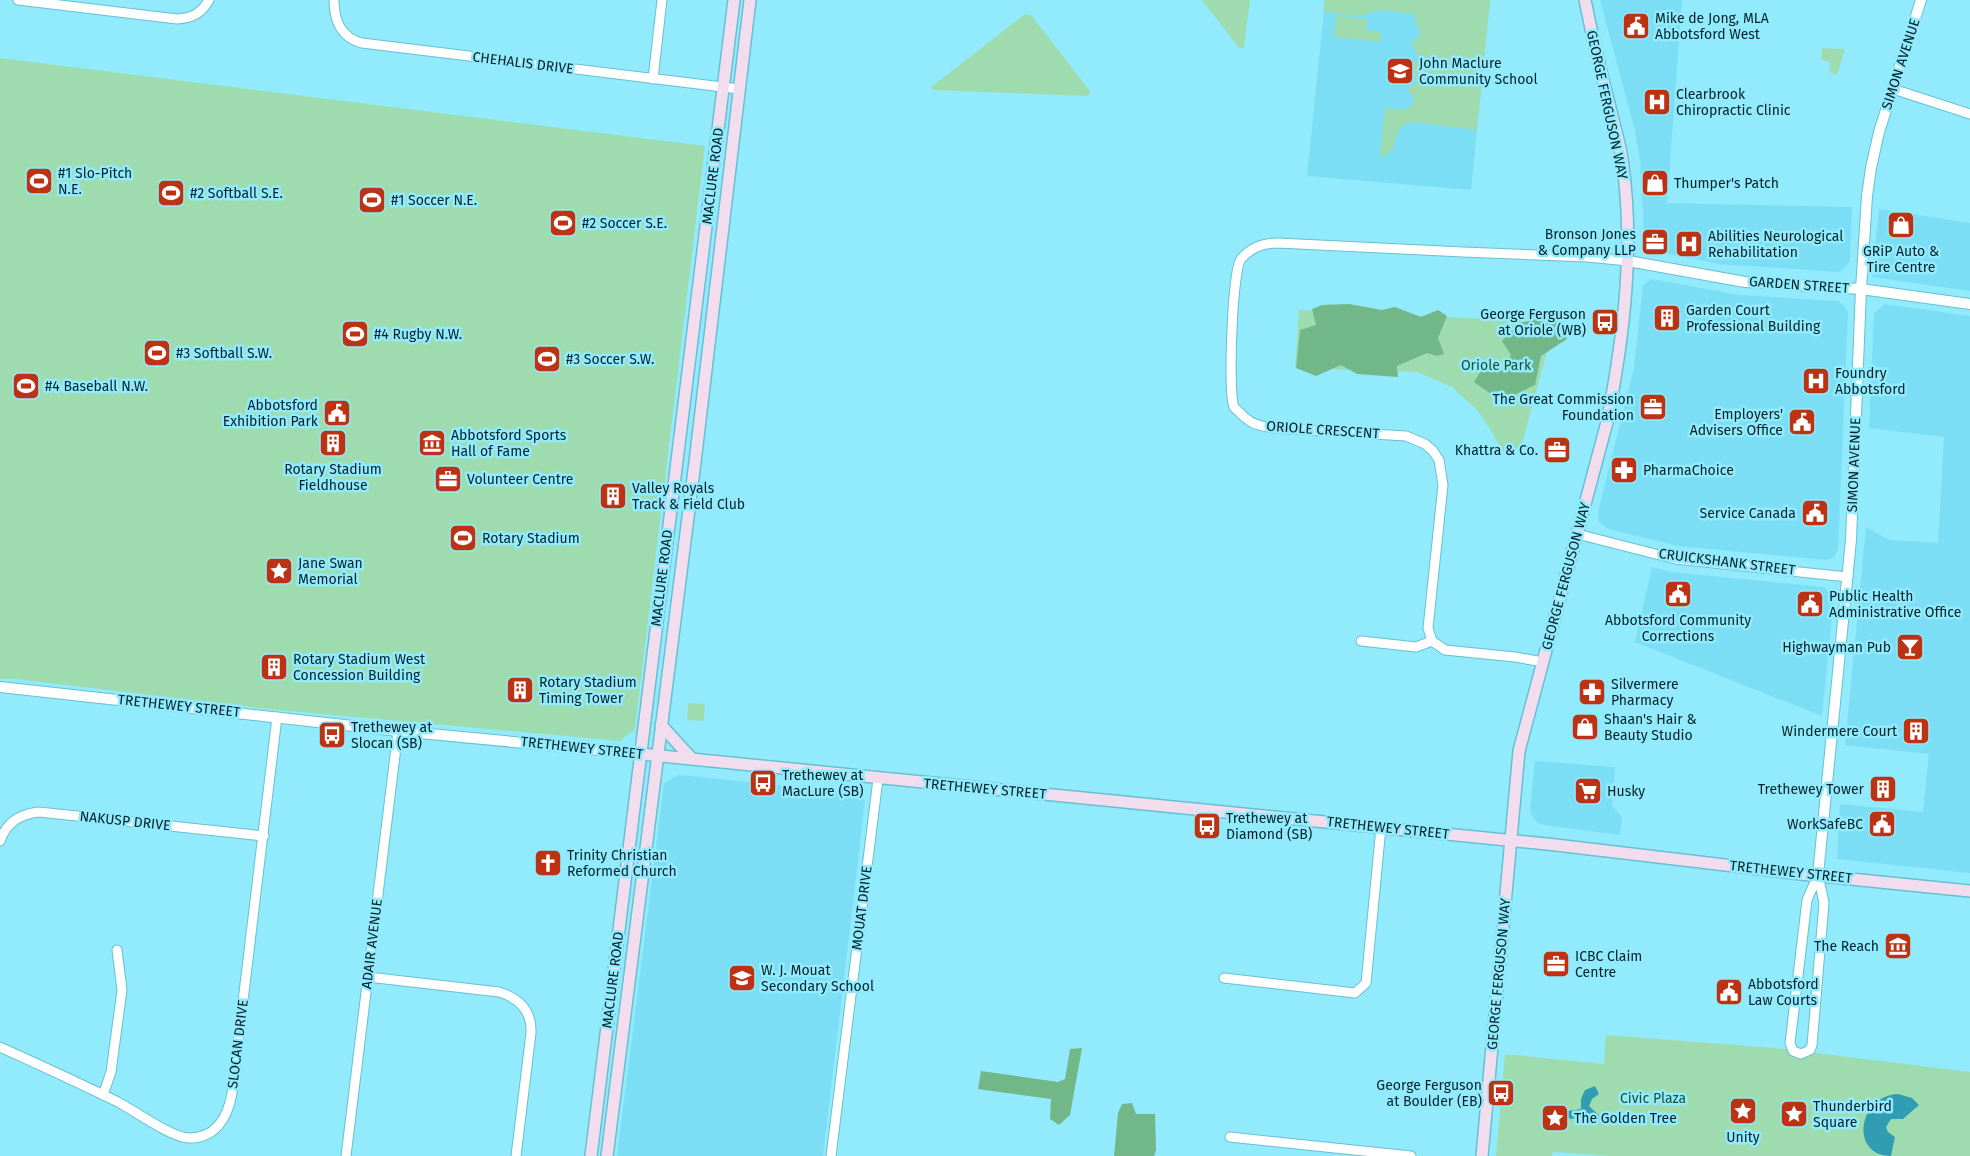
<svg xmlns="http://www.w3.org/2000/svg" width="1970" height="1156" font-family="'Fira Sans',sans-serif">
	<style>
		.built { fill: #7bdef4 }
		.green { fill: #9edcb0 }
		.forest { fill: #72b788 }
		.water { fill: #319db2 }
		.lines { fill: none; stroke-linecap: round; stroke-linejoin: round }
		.minor-casing { stroke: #68bfd2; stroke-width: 11 }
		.tertiary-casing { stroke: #68bfd2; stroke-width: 12 }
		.secondary-casing { stroke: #68bfd2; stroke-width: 14 }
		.minor { stroke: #fff; stroke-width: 9 }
		.tertiary { stroke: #fff; stroke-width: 10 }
		.secondary { stroke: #f2ddee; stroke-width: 11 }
		.labels { text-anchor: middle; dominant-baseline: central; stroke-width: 5; stroke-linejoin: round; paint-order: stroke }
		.poi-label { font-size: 14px; fill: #00222a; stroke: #92eafd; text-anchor: start }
		.street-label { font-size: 14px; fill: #00222a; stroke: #92eafd }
		.park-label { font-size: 14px; fill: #1c4f30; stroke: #92eafd }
	</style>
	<rect width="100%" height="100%" fill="#92eafd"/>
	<!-- built -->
	<g class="built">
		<path d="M 1325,0 L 1490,0 L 1471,190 L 1307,176 Z"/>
		<path d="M 1600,0 L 1682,0 L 1667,203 L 1852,207 L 1850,262 L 1839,272 L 1719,264 L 1645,249 L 1640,160 L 1634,127 Z"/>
		<path d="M 1879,209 L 1970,223 L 1970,291 L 1872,277 Z"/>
		<path d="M 1652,279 L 1739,295 L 1838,301 L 1844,305 L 1848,312 L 1838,550 L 1834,557 L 1826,560 L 1678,546 L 1608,529 L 1599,522 L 1598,512 L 1634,368 L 1643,285 Z"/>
		<path d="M 1885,304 L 1970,316 L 1970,873 L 1837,859 L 1840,804 L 1923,812 L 1929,754 L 1845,745 L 1866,527 L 1889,540 L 1938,543 L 1944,437 L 1869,428 L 1874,313 Z"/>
		<path d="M 1652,567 L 1671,572 L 1824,587 L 1834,598 L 1822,716 L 1635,642 Z"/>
		<path d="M 1535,761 L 1615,767 L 1612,806 L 1622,817 L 1620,835 L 1551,826 L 1540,824 L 1533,818 L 1530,810 Z"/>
		<path d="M 678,775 L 858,793 L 865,801 L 823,1156 L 617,1156 L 664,784 Z"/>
	</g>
	<!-- green -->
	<g class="green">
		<path d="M 1202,0 L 1250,0 L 1244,48 L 1239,48 Z"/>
		<path d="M 1325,0 L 1490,0 L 1477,130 L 1410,122 C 1397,128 1396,135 1393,150 L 1380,158 L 1385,108 L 1406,110 L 1413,104 L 1414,98 L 1408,91 L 1409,87 L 1416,83 L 1416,76 L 1410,69 L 1411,65 L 1417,60 L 1418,53 L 1412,47 L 1413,41 L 1419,36 L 1420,29 L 1415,23 L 1415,17 L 1413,14 L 1380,10 L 1359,16 L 1323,12 Z"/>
		<path d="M 1025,14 L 1031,15 L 1090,91 L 1088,96 L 933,90 L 931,87 Z"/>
		<path d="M 1336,16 L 1367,19 L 1366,30 L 1381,31 L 1380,42 L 1334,37 Z"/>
		<path d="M 1822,48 L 1845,49 L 1837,75 L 1829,72 L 1830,63 L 1821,59 Z"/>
		<path d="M 0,58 L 705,146 L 635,729 L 620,741 L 268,709 L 15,679 L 0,679 Z"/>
		<path d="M 1299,310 L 1555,322 L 1520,451 L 1502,451 L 1490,429 L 1477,410 L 1452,387 L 1417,372 L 1295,368 Z"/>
		<path d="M 688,703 L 705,704 L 704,721 L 687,720 Z"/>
		<path d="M 1606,1035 L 1775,1048 L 1970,1072 L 1970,1156 L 1610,1156 L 1553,1152 L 1552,1156 L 1496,1156 L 1505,1054 L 1604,1064 Z"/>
	</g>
	<!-- forest -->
	<g class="forest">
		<path d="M 1349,304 L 1382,310 L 1395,307 L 1421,317 L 1438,310 L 1447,316 L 1438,338 L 1444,354 L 1437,356 L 1427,353 L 1397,366 L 1398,377 L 1357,374 L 1341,365 L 1316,376 L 1296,368 L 1300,330 L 1316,325 L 1312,309 L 1322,305 Z"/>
		<path d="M 1547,317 L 1563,320 L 1567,339 L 1541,356 L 1535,385 L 1516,394 L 1504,403 L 1474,382 L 1486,363 L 1503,371 L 1511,355 L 1502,341 L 1519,323 Z"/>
		<path d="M 1082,1048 L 1070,1115 L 1059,1125 L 1050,1119 L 1051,1099 L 978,1089 L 981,1071 L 1058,1082 L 1065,1079 L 1070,1049 Z"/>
		<path d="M 1132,1103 L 1136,1114 L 1155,1114 L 1156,1150 L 1154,1156 L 1114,1156 L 1118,1113 L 1122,1104 Z"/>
	</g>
	<!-- water -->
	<g class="water">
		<path d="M 1595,1086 L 1599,1094 L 1592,1099 L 1589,1106 L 1602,1118 L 1592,1124 L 1582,1113 L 1576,1118 L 1570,1119 L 1567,1116 L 1568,1111 L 1581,1109 L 1581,1099 L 1585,1090 Z"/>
		<path d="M 1898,1094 L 1912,1098 L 1919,1105 L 1903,1119 L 1891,1119 L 1886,1127 L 1888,1132 L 1895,1137 L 1891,1156 C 1850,1156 1857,1096 1898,1094 Z"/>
	</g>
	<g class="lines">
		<!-- minor casing -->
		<g class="minor-casing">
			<g id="minor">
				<path d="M 18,0 L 177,19 C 192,18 201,14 209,0"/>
				<path d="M 334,0 C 334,20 341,38 362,43 L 739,89"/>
				<path d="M 653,79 L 662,0"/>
				<path d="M 1893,89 L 1970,114"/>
				<path d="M 1577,534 L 1675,559 L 1848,577"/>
				<path d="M 1361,641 L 1416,647 L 1432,641 L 1445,650 L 1515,657 L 1543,662"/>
				<path d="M 1432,641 L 1428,628 L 1443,485 L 1439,460 L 1433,451 L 1425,444 L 1406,436 L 1272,428 C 1258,425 1253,425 1242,415 C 1240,412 1235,409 1234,407 C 1228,392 1232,271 1241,259 C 1251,247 1263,243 1278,243 L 1463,252 L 1587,257 L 1628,261"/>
				<path d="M 0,841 C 6,823 20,814 39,812 L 264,836"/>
				<path d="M 1818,875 L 1824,903 L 1812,1045 L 1810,1050 L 1801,1054 L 1793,1051 L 1790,1043 L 1807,900 Z"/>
				<path d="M 368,977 L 499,992 C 519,998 532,1011 531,1033 L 516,1156"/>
				<path d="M 1224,978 L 1355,993 L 1366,983 L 1381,827"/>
				<path d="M 0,1047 C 40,1065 79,1083 118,1102 C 135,1111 172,1138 189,1138 C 216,1138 228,1117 232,1093 L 277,717"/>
				<path d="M 103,1095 L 111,1072 L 122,990 L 117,950"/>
				<path d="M 1230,1137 L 1411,1156"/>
				<path d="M 346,1156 L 398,731"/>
				<path d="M 831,1156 L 878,779"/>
			</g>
		</g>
		<!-- tertiary casing -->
		<g class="tertiary-casing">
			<g id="tertiary">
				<path d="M 1628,261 L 1745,282 L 1861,289 L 1970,304"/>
				<path d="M 0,687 L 398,731 L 641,754"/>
				<path d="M 1818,875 L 1851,540 L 1861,289 L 1867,196 L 1871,168 L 1879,132 L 1921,0"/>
			</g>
		</g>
		<!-- secondary casing -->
		<g class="secondary-casing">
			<g id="secondary">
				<path d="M 661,725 L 692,759"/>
				<path d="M 641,754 L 1556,845 L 1801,874 L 1970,891"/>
				<path d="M 591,1156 L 734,0"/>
				<path d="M 607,1156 L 695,462 L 750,0"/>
				<path d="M 1482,1156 L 1519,751 L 1607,422 C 1624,336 1635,246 1622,159 C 1619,140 1613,122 1609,103 C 1600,69 1592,35 1585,0"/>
			</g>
		</g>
		<!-- minor -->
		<use href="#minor" class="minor"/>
		<!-- tertiary -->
		<use href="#tertiary" class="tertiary"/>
		<!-- secondary -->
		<use href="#secondary" class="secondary"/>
	</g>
	<!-- icons -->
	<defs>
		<g id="civic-square" transform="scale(1.4375)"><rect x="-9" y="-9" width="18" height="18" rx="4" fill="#bd3212" stroke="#92eafd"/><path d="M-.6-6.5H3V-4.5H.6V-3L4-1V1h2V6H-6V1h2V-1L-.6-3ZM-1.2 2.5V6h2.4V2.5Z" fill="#fff"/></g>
		<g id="school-square" transform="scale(1.4375)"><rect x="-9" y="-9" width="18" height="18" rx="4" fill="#bd3212" stroke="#92eafd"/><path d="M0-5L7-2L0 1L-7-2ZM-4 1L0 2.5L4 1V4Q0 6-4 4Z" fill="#fff"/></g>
		<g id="hospital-square" transform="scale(1.4375)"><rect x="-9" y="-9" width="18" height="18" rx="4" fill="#bd3212" stroke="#92eafd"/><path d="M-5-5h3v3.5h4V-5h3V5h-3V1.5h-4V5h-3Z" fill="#fff"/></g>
		<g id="stadium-square" transform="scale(1.4375)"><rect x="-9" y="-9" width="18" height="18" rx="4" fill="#bd3212" stroke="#92eafd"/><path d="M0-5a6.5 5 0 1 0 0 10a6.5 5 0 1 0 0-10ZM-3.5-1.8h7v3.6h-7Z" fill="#fff"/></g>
		<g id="shop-square" transform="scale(1.4375)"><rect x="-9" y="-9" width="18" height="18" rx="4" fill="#bd3212" stroke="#92eafd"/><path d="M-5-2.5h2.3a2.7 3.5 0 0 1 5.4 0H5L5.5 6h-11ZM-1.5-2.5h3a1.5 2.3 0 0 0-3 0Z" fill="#fff"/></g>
		<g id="office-square" transform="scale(1.4375)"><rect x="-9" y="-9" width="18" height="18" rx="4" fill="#bd3212" stroke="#92eafd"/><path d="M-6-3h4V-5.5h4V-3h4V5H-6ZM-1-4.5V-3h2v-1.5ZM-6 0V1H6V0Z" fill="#fff"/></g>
		<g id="building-square" transform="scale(1.4375)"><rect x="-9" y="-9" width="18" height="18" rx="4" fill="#bd3212" stroke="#92eafd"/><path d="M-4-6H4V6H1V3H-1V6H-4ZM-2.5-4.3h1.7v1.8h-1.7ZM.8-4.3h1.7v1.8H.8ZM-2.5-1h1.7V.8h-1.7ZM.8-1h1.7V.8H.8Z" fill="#fff"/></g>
		<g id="bus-square" transform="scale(1.4375)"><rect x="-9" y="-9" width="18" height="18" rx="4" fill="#bd3212" stroke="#92eafd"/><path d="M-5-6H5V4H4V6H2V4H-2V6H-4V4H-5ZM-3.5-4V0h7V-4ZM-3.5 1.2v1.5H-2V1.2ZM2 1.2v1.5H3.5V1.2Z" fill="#fff"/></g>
		<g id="museum-square" transform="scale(1.4375)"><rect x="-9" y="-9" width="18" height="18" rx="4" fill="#bd3212" stroke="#92eafd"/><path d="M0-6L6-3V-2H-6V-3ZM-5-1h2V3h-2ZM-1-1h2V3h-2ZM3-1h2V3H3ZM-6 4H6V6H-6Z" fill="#fff"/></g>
		<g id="pharmacy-square" transform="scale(1.4375)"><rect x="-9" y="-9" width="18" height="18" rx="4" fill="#bd3212" stroke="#92eafd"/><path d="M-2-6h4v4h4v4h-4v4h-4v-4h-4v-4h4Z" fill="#fff"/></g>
		<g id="sight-square" transform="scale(1.4375)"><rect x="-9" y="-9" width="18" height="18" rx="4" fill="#bd3212" stroke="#92eafd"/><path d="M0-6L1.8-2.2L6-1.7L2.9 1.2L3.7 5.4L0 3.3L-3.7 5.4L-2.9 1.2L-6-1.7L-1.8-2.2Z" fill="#fff"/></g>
		<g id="bar-square" transform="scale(1.4375)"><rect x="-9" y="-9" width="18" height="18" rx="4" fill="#bd3212" stroke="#92eafd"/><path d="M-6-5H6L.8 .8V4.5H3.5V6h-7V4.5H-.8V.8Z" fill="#fff"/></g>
		<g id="supermarket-square" transform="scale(1.4375)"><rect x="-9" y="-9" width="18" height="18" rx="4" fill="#bd3212" stroke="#92eafd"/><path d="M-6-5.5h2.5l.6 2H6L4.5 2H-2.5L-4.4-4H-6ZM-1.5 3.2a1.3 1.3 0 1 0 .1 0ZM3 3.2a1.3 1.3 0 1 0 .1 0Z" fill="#fff"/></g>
		<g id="church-square" transform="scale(1.4375)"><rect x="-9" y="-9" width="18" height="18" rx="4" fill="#bd3212" stroke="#92eafd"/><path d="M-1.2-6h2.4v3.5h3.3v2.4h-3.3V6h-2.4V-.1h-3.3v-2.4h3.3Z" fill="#fff"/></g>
	</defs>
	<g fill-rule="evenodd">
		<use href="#civic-square" x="1636" y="26"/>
		<use href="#school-square" x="1400" y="71"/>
		<use href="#hospital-square" x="1657" y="102"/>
		<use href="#stadium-square" x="39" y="181"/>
		<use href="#shop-square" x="1655" y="183"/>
		<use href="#stadium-square" x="171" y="193"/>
		<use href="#stadium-square" x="372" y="200"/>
		<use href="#stadium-square" x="563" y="223"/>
		<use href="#shop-square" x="1901" y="225"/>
		<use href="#office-square" x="1655" y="242"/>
		<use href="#hospital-square" x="1689" y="244"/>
		<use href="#building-square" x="1667" y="318"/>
		<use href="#bus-square" x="1605" y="322"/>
		<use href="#stadium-square" x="355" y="334"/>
		<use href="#stadium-square" x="157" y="353"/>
		<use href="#stadium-square" x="547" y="359"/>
		<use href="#hospital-square" x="1816" y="381"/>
		<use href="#stadium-square" x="26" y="386"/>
		<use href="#office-square" x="1653" y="407"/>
		<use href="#civic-square" x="337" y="413"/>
		<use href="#civic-square" x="1802" y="422"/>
		<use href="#building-square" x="333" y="443"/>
		<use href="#museum-square" x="432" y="443"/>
		<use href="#office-square" x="1557" y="450"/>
		<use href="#pharmacy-square" x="1624" y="470"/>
		<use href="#office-square" x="448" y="479"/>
		<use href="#building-square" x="613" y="496"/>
		<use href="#civic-square" x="1815" y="513"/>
		<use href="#stadium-square" x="463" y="538"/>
		<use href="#sight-square" x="279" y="571"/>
		<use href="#civic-square" x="1678" y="594"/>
		<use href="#civic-square" x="1810" y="604"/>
		<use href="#bar-square" x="1910" y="647"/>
		<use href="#building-square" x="274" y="667"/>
		<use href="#building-square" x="520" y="690"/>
		<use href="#pharmacy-square" x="1592" y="692"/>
		<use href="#shop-square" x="1585" y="727"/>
		<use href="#building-square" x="1916" y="731"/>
		<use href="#bus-square" x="332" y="735"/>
		<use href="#bus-square" x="763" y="783"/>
		<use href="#building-square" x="1883" y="789"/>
		<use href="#supermarket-square" x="1588" y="791"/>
		<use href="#civic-square" x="1882" y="824"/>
		<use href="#bus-square" x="1207" y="826"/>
		<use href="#church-square" x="548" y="863"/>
		<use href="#museum-square" x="1898" y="946"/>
		<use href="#office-square" x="1556" y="964"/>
		<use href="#school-square" x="742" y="978"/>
		<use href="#civic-square" x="1729" y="992"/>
		<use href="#bus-square" x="1501" y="1093"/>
		<use href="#sight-square" x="1743" y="1111"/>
		<use href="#sight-square" x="1794" y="1114"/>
		<use href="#sight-square" x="1555" y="1118"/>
	</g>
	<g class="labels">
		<!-- poi labels -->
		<g class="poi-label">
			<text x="1655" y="18">Mike de Jong, MLA<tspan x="1655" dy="16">Abbotsford West</tspan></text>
			<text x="1419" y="63">John Maclure<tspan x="1419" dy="16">Community School</tspan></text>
			<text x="1676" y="94">Clearbrook<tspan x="1676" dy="16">Chiropractic Clinic</tspan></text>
			<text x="58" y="173">#1 Slo-Pitch<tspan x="58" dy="16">N.E.</tspan></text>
			<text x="1674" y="183">Thumper's Patch</text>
			<text x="190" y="193">#2 Softball S.E.</text>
			<text x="391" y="200">#1 Soccer N.E.</text>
			<text x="582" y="223">#2 Soccer S.E.</text>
			<text x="1636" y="234" text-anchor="end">Bronson Jones<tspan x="1636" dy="16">&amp; Company LLP</tspan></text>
			<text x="1708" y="236">Abilities Neurological<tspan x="1708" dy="16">Rehabilitation</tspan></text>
			<text x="1901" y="251" text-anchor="middle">GRiP Auto &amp;<tspan x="1901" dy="16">Tire Centre</tspan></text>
			<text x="1686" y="310">Garden Court<tspan x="1686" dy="16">Professional Building</tspan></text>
			<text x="1586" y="314" text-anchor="end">George Ferguson<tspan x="1586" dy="16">at Oriole (WB)</tspan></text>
			<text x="374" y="334">#4 Rugby N.W.</text>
			<text x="176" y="353">#3 Softball S.W.</text>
			<text x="566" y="359">#3 Soccer S.W.</text>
			<text x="1835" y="373">Foundry<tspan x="1835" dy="16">Abbotsford</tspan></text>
			<text x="45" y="386">#4 Baseball N.W.</text>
			<text x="1634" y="399" text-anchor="end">The Great Commission<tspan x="1634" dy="16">Foundation</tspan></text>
			<text x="318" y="405" text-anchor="end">Abbotsford<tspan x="318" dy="16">Exhibition Park</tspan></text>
			<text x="1783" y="414" text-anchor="end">Employers'<tspan x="1783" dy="16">Advisers Office</tspan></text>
			<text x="451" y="435">Abbotsford Sports<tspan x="451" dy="16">Hall of Fame</tspan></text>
			<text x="1538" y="450" text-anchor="end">Khattra &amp; Co.</text>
			<text x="333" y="469" text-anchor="middle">Rotary Stadium<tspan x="333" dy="16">Fieldhouse</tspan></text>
			<text x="1643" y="470">PharmaChoice</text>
			<text x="467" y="479">Volunteer Centre</text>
			<text x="632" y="488">Valley Royals<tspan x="632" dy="16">Track &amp; Field Club</tspan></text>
			<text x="1796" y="513" text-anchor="end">Service Canada</text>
			<text x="482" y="538">Rotary Stadium</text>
			<text x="298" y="563">Jane Swan<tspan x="298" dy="16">Memorial</tspan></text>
			<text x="1829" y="596">Public Health<tspan x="1829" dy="16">Administrative Office</tspan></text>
			<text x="1678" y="620" text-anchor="middle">Abbotsford Community<tspan x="1678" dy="16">Corrections</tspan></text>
			<text x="1891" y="647" text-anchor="end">Highwayman Pub</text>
			<text x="293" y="659">Rotary Stadium West<tspan x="293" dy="16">Concession Building</tspan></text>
			<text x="539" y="682">Rotary Stadium<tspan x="539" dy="16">Timing Tower</tspan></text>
			<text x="1611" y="684">Silvermere<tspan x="1611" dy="16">Pharmacy</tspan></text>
			<text x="1604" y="719">Shaan's Hair &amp;<tspan x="1604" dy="16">Beauty Studio</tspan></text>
			<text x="351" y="727">Trethewey at<tspan x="351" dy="16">Slocan (SB)</tspan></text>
			<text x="1897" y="731" text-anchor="end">Windermere Court</text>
			<text x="782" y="775">Trethewey at<tspan x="782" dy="16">MacLure (SB)</tspan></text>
			<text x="1864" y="789" text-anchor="end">Trethewey Tower</text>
			<text x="1607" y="791">Husky</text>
			<text x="1226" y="818">Trethewey at<tspan x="1226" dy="16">Diamond (SB)</tspan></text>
			<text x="1863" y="824" text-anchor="end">WorkSafeBC</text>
			<text x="567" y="855">Trinity Christian<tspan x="567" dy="16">Reformed Church</tspan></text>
			<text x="1879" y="946" text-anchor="end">The Reach</text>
			<text x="1575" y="956">ICBC Claim<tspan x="1575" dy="16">Centre</tspan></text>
			<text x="761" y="970">W. J. Mouat<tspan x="761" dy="16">Secondary School</tspan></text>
			<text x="1748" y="984">Abbotsford<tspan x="1748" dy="16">Law Courts</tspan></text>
			<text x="1482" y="1085" text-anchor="end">George Ferguson<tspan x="1482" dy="16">at Boulder (EB)</tspan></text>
			<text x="1813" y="1106">Thunderbird<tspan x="1813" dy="16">Square</tspan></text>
			<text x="1574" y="1118">The Golden Tree</text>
			<text x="1743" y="1137" text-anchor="middle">Unity</text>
		</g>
		<!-- street labels -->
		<g class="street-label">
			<text transform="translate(523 63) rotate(7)">CHEHALIS DRIVE</text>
			<text transform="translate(1901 64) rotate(-72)">SIMON AVENUE</text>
			<text transform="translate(1607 105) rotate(78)">GEORGE FERGUSON WAY</text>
			<text transform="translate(713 176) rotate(-83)">MACLURE ROAD</text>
			<text transform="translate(1799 285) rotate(4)">GARDEN STREET</text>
			<text transform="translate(1323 430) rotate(4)">ORIOLE CRESCENT</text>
			<text transform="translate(1854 465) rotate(-88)">SIMON AVENUE</text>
			<text transform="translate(1727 562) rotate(7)">CRUICKSHANK STREET</text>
			<text transform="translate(1566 576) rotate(-75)">GEORGE FERGUSON WAY</text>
			<text transform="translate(662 578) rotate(-83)">MACLURE ROAD</text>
			<text transform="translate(179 706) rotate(6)">TRETHEWEY STREET</text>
			<text transform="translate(582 748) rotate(6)">TRETHEWEY STREET</text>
			<text transform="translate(985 789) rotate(5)">TRETHEWEY STREET</text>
			<text transform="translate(125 821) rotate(6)">NAKUSP DRIVE</text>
			<text transform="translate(1388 828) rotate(6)">TRETHEWEY STREET</text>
			<text transform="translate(1791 872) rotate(6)">TRETHEWEY STREET</text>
			<text transform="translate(862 908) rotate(-83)">MOUAT DRIVE</text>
			<text transform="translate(372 944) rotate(-83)">ADAIR AVENUE</text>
			<text transform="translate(1499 974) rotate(-85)">GEORGE FERGUSON WAY</text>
			<text transform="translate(613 980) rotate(-83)">MACLURE ROAD</text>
			<text transform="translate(238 1044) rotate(-83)">SLOCAN DRIVE</text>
		</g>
		<!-- park labels -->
		<g class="park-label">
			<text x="1496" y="365">Oriole Park</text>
			<text x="1653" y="1098">Civic Plaza</text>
		</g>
	</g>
</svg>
